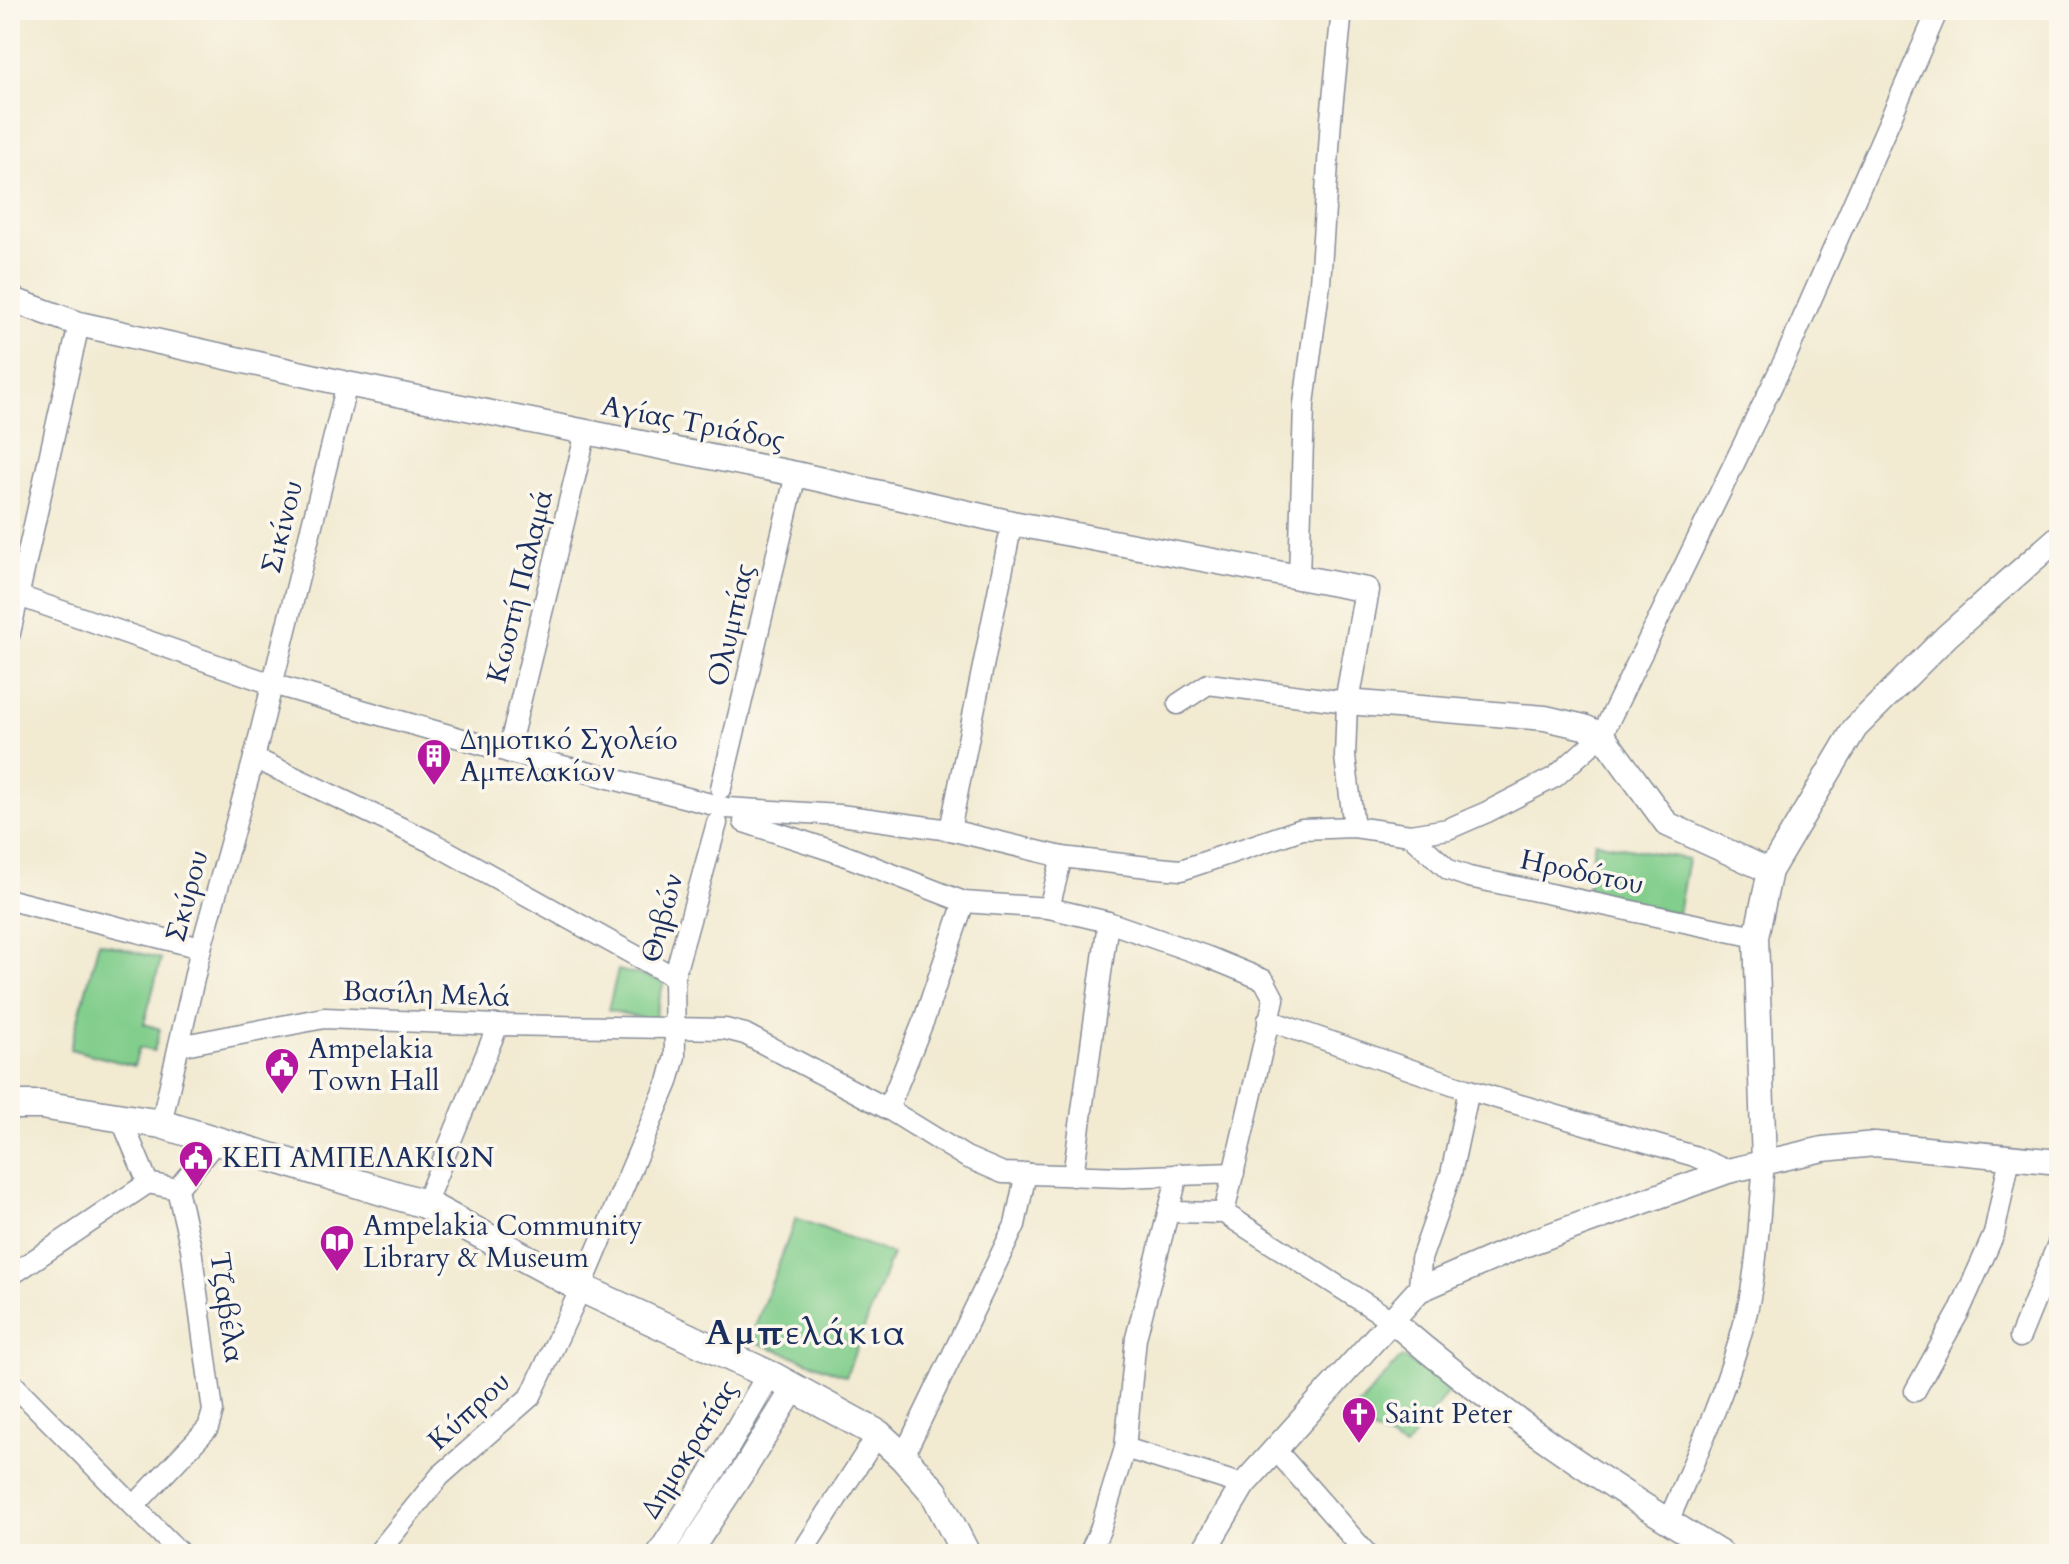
<svg xmlns="http://www.w3.org/2000/svg" width="2069" height="1564" font-family="Cardo,serif">
	<style>
		.green { fill: #82ce8c; stroke: #4e7e75; stroke-width: 2 }
		.lines { fill: none; stroke-linecap: round; stroke-linejoin: round }
		.minor-casing { stroke: #868c98; stroke-width: 23 }
		.tertiary-casing { stroke: #868c98; stroke-width: 27 }
		.secondary-casing { stroke: #868c98; stroke-width: 31 }
		.minor { stroke: #fff; stroke-width: 20 }
		.tertiary { stroke: #fff; stroke-width: 24 }
		.secondary { stroke: #fff; stroke-width: 28 }
		.labels { text-anchor: middle; dominant-baseline: central; stroke-width: 7; stroke-linejoin: round; paint-order: stroke }
		.street-label { font-size: 28px; fill: #1b2f5e; stroke: #fbf7ec }
		.poi-label { font-size: 28px; fill: #1b2f5e; stroke: #fbf7ec; text-anchor: start }
		.district-label { font-size: 36px; font-weight: bold; letter-spacing: 2px; fill: #1b2f5e; stroke: #fbf7ec }
	</style>
	<rect width="100%" height="100%" fill="#fbf7ec"/>
	<filter id="ink" filterUnits="userSpaceOnUse"><feTurbulence type="fractalNoise" baseFrequency=".0125" numOctaves="2"/><feDisplacementMap in="SourceGraphic" scale="16" xChannelSelector="R" yChannelSelector="G"/><feConvolveMatrix kernelMatrix="1 2 1 2 8 2 1 2 1" color-interpolation-filters="sRGB"/></filter>
	<filter id="wash" filterUnits="userSpaceOnUse"><feTurbulence type="fractalNoise" baseFrequency=".006" numOctaves="4" result="noise"/><feDisplacementMap in="SourceGraphic" scale="32" xChannelSelector="R" yChannelSelector="G"/><feGaussianBlur stdDeviation="1.8" result="paint"/><feColorMatrix in="noise" values="0 0 0 0 0 0 0 0 0 0 0 0 0 0 0 0 0 1.4 0 .05"/><feComposite in="paint" operator="in"/></filter>
	<g filter="url(#wash)">
		<rect width="100%" height="100%" fill="#f2ead1"/>
		<!-- green -->
		<g class="green">
			<path d="M 1595,842 L 1688,859 L 1678,913 L 1586,897 Z"/>
			<path d="M 99,942 L 161,959 L 144,1024 L 160,1029 L 154,1051 L 139,1048 L 134,1066 L 70,1049 Z"/>
			<path d="M 618,970 L 664,981 L 654,1021 L 608,1010 Z"/>
			<path d="M 796,1218 L 892,1254 L 846,1376 L 750,1340 Z"/>
			<path d="M 1402,1357 L 1450,1389 L 1405,1448 L 1348,1417 Z"/>
		</g>
	</g>
	<g filter="url(#ink)">
		<g class="lines">
			<!-- minor casing -->
			<g class="minor-casing">
				<g id="minor">
					<path d="M 1299,579 L 1304,404 L 1320,283 L 1331,119 L 1342,10"/>
					<path d="M 10,593 L 272,684 L 508,752 L 726,808 L 840,815 L 950,830 L 1062,857 L 1148,867 L 1181,870 L 1302,829 L 1354,827 L 1410,835 L 1448,829 L 1487,812 L 1555,777 L 1602,735 L 1785,359 L 1938,10"/>
					<path d="M 10,633 L 79,324"/>
					<path d="M 1178,704 L 1208,684 L 1347,702 L 1345,757 L 1354,827"/>
					<path d="M 508,752 L 586,432"/>
					<path d="M 254,758 L 431,842 L 674,977"/>
					<path d="M 721,788 L 796,474"/>
					<path d="M 744,822 L 833,851 L 964,902 L 1049,908 L 1108,922 L 1208,957 L 1264,980 L 1274,999 L 1224,1213 L 1391,1320"/>
					<path d="M 950,830 L 1012,523"/>
					<path d="M 1410,835 L 1449,870 L 1469,877 L 1756,937"/>
					<path d="M 10,900 L 201,948"/>
					<path d="M 1049,908 L 1062,857"/>
					<path d="M 1268,1020 L 1469,1090 L 1694,1156 L 1728,1171"/>
					<path d="M 179,1046 L 324,1018 L 498,1025 L 725,1029 L 745,1034 L 888,1109 L 966,1157 L 1003,1173 L 1123,1177 L 1234,1173"/>
					<path d="M 888,1109 L 925,1017 L 964,902"/>
					<path d="M 120,1116 L 148,1183 L 177,1189 L 191,1248 L 213,1411 L 208,1428 L 135,1505"/>
					<path d="M 161,1124 L 201,948 L 254,758 L 347,384"/>
					<path d="M 1073,1176 L 1108,922"/>
					<path d="M 177,1189 L 217,1140"/>
					<path d="M 425,1204 L 498,1025"/>
					<path d="M 1169,1212 L 1224,1213"/>
					<path d="M 10,1276 L 148,1183"/>
					<path d="M 1419,1290 L 1421,1259 L 1451,1174 L 1469,1090"/>
					<path d="M 2020,1337 L 2059,1241"/>
					<path d="M 10,1381 L 181,1554"/>
					<path d="M 1915,1391 L 1959,1312 L 1994,1234 L 2010,1157"/>
					<path d="M 1125,1448 L 1243,1485"/>
					<path d="M 1274,1448 L 1367,1554"/>
					<path d="M 903,1457 L 1015,1225 L 1026,1173"/>
					<path d="M 1668,1522 C 1695,1458 1725,1394 1743,1327 C 1758,1274 1759,1217 1764,1162"/>
					<path d="M 377,1554 L 440,1476 L 531,1396 L 581,1288 L 668,1082 L 675,1056 L 674,977 L 717,823"/>
					<path d="M 801,1554 L 878,1434"/>
					<path d="M 1089,1554 L 1100,1530 L 1125,1448 L 1136,1338 L 1178,1174"/>
				</g>
			</g>
			<!-- tertiary casing -->
			<g class="tertiary-casing">
				<g id="tertiary">
					<path d="M 10,299 L 79,324 L 347,384 L 796,474 L 1012,523 L 1367,590 L 1347,702 L 1545,718 L 1584,727 L 1602,735 L 1667,824 L 1770,871"/>
					<path d="M 1764,1162 L 1756,937 L 1770,871 L 1855,728 L 1947,636 L 2059,537"/>
					<path d="M 1391,1320 C 1494,1409 1606,1484 1722,1554"/>
					<path d="M 659,1554 L 718,1463 L 769,1375"/>
					<path d="M 688,1554 L 745,1468 L 794,1388"/>
					<path d="M 1202,1554 L 1243,1485 L 1419,1290 L 1518,1247 L 1728,1171 L 1823,1149 L 1875,1144 L 2059,1162"/>
				</g>
			</g>
			<!-- secondary casing -->
			<g class="secondary-casing">
				<path id="secondary" d="M 10,1105 L 41,1105 L 161,1124 L 425,1204 L 581,1288 L 774,1377 L 878,1434 L 903,1457 L 934,1492 L 966,1554"/>
			</g>
			<!-- minor -->
			<use href="#minor" class="minor"/>
			<!-- tertiary -->
			<use href="#tertiary" class="tertiary"/>
			<!-- secondary -->
			<use href="#secondary" class="secondary"/>
		</g>
	</g>
	<!-- icons -->
	<defs>
		<g id="building-pin" transform="scale(1.8)"><path d="M0 17L-7.5 6A9.5 9.5 0 1 1 7.5 6Z" fill="#b5179e" stroke="#fbf7ec"/><path d="M-4-6H4V6H1V3H-1V6H-4ZM-2.5-4.3h1.7v1.8h-1.7ZM.8-4.3h1.7v1.8H.8ZM-2.5-1h1.7V.8h-1.7ZM.8-1h1.7V.8H.8Z" fill="#fff"/></g>
		<g id="civic-pin" transform="scale(1.8)"><path d="M0 17L-7.5 6A9.5 9.5 0 1 1 7.5 6Z" fill="#b5179e" stroke="#fbf7ec"/><path d="M-.6-6.5H3V-4.5H.6V-3L4-1V1h2V6H-6V1h2V-1L-.6-3ZM-1.2 2.5V6h2.4V2.5Z" fill="#fff"/></g>
		<g id="library-pin" transform="scale(1.8)"><path d="M0 17L-7.5 6A9.5 9.5 0 1 1 7.5 6Z" fill="#b5179e" stroke="#fbf7ec"/><path d="M-6-4Q-3-5.5-.7-3.5V5Q-3 3-6 4ZM6-4Q3-5.5 .7-3.5V5Q3 3 6 4Z" fill="#fff"/></g>
		<g id="church-pin" transform="scale(1.8)"><path d="M0 17L-7.5 6A9.5 9.5 0 1 1 7.5 6Z" fill="#b5179e" stroke="#fbf7ec"/><path d="M-1.2-6h2.4v3.5h3.3v2.4h-3.3V6h-2.4V-.1h-3.3v-2.4h3.3Z" fill="#fff"/></g>
	</defs>
	<g fill-rule="evenodd">
		<use href="#building-pin" x="434" y="756"/>
		<use href="#civic-pin" x="282" y="1065"/>
		<use href="#civic-pin" x="196" y="1158"/>
		<use href="#library-pin" x="337" y="1242"/>
		<use href="#church-pin" x="1359" y="1414"/>
	</g>
	<g class="labels">
		<!-- street labels -->
		<g class="street-label">
			<text transform="translate(693 423) rotate(11)">Αγίας Τριάδος</text>
			<text transform="translate(282 527) rotate(-76)">Σικίνου</text>
			<text transform="translate(520 586) rotate(-76)">Κωστή Παλαμά</text>
			<text transform="translate(731 625) rotate(-77)">Ολυμπίας</text>
			<text transform="translate(1582 872) rotate(12)">Ηροδότου</text>
			<text transform="translate(187 896) rotate(-75)">Σκύρου</text>
			<text transform="translate(662 918) rotate(-75)">Θηβών</text>
			<text transform="translate(427 994) rotate(2)">Βασίλη Μελά</text>
			<text transform="translate(227 1307) rotate(82)">Τζαβέλα</text>
			<text transform="translate(469 1411) rotate(-43)">Κύπρου</text>
			<text transform="translate(689 1449) rotate(-58)">Δημοκρατίας</text>
		</g>
		<!-- poi labels -->
		<g class="poi-label">
			<text x="460" y="740">Δημοτικό Σχολείο<tspan x="460" dy="32">Αμπελακίων</tspan></text>
			<text x="308" y="1049">Ampelakia<tspan x="308" dy="32">Town Hall</tspan></text>
			<text x="222" y="1158">ΚΕΠ ΑΜΠΕΛΑΚΙΩΝ</text>
			<text x="363" y="1226">Ampelakia Community<tspan x="363" dy="32">Library &amp; Museum</tspan></text>
			<text x="1385" y="1414">Saint Peter</text>
		</g>
		<!-- district labels -->
		<g class="district-label">
			<text x="806" y="1332">Αμπελάκια</text>
		</g>
	</g>
	<!-- margin -->
	<rect width="2069" height="1564" fill="none" stroke="#fbf7ec" stroke-width="40"/>
</svg>
